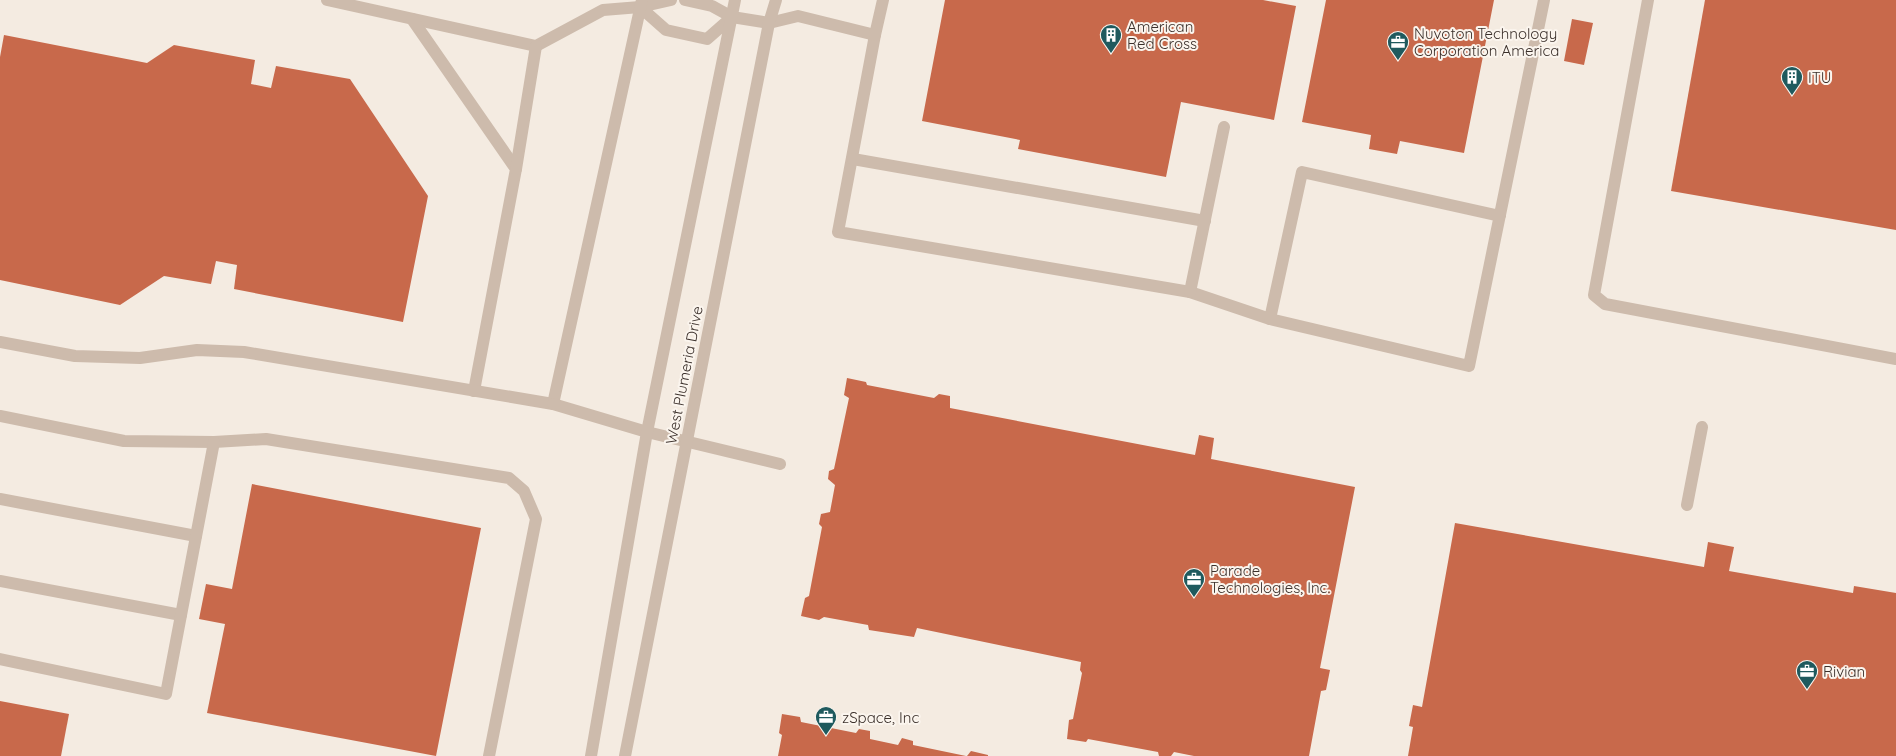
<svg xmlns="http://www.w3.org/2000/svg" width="1896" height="756" font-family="Quicksand,sans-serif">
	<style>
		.building { fill: #c8694b }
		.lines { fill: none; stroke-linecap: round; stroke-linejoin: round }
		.minor { stroke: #cdbbac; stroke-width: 12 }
		.labels { text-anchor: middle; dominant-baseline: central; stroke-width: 4; stroke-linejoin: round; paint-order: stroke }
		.poi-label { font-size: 15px; fill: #3b302b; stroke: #fbf5ee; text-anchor: start }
		.street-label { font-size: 15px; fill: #3b302b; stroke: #fbf5ee }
	</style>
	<rect width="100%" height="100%" fill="#f4ebe1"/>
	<!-- building -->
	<g class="building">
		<path d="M 945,0 L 1263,0 L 1296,6 L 1274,120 L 1181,102 L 1166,177 L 1018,149 L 1020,140 L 922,121 Z"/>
		<path d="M 1326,0 L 1494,0 L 1464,153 L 1400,141 L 1397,154 L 1369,149 L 1371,135 L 1302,122 Z"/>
		<path d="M 1705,0 L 1896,0 L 1896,230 L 1671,191 Z"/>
		<path d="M 1572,19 L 1593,23 L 1584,65 L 1564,61 Z"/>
		<path d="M 4,35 L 147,63 L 174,45 L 255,60 L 251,84 L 271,88 L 276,66 L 350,79 L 428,196 L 403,322 L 234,289 L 237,265 L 216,261 L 211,284 L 164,276 L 120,305 L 0,280 L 0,57 Z"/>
		<path d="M 847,378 L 866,382 L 867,385 L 934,398 L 939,394 L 950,396 L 950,408 L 1195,455 L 1199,435 L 1214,438 L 1211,459 L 1355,487 L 1320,668 L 1330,670 L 1326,690 L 1321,691 L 1309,756 L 1194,756 L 1174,752 L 1171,756 L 1159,756 L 1158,752 L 1088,739 L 1086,742 L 1067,739 L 1069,720 L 1073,719 L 1082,673 L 1080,670 L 1081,662 L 917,628 L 914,637 L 869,630 L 868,625 L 824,617 L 819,620 L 801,616 L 805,598 L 809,596 L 822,527 L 819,524 L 821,514 L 830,512 L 835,485 L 828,479 L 829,471 L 834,469 L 849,398 L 844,395 Z"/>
		<path d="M 252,484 L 481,528 L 436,756 L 207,713 L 225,624 L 199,619 L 206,584 L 232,589 Z"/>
		<path d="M 1455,523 L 1704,567 L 1708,542 L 1734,547 L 1729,571 L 1853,593 L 1854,586 L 1896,593 L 1896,756 L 1408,756 L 1413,727 L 1409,726 L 1413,705 L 1422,707 Z"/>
		<path d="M 0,701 L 69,714 L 61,756 L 0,756 Z"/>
		<path d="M 782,714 L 800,717 L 801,722 L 856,733 L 859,729 L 870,731 L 870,739 L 898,745 L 902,738 L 913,741 L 913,745 L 966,756 L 778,756 L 782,735 L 779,733 Z"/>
		<path d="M 971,751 L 988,755 L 988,756 L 967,756 Z"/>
	</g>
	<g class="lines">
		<!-- minor -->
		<g class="minor">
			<path d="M 327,0 L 536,46 L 603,10 L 640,7"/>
			<path d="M 671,0 L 640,7 L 666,30 L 707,39 L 732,17"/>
			<path d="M 685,0 L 712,6 L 732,17 L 769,23 L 798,16 L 875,35 L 838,232 L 1190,292 L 1270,319"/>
			<path d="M 1648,0 L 1594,295 L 1605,304 L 1896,359"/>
			<path d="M 412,19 L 516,169 L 474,391"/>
			<path d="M 875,35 L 883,0"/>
			<path d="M 853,159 L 1205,221"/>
			<path d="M 516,169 L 536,46"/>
			<path d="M 1500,216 L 1302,172 L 1270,319 L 1469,366 L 1544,0"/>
			<path d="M 1190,292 L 1224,127"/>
			<path d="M 0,342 L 75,356 L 140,358 L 197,350 L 244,352 L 553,404 L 642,0"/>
			<path d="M 553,404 L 647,432 L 780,464"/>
			<path d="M 0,416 L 124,441 L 214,442 L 266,439 L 509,478 L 524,491 L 536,519 L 489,756"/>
			<path d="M 0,499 L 196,536"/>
			<path d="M 1687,505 L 1702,427"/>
			<path d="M 0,581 L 181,615"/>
			<path d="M 0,659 L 166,694 L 214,442"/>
			<path d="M 591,756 L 647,432 L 735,0"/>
			<path d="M 625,756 L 769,23 L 776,0"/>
		</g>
	</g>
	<!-- icons -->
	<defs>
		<g id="building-pin" transform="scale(1.125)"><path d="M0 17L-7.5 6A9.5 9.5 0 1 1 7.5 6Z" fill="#1f5a5e" stroke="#fbf5ee"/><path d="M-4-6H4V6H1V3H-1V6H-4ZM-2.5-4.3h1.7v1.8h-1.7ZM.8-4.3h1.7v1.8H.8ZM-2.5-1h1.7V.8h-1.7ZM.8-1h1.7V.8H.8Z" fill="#fff"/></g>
		<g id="office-pin" transform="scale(1.125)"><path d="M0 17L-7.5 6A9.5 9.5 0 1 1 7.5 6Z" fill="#1f5a5e" stroke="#fbf5ee"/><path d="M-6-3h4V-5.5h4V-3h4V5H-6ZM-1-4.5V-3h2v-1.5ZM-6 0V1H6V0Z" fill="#fff"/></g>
	</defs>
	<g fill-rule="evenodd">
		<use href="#building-pin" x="1111" y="35"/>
		<use href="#office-pin" x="1398" y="42"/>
		<use href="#building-pin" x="1792" y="77"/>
		<use href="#office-pin" x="1194" y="579"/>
		<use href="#office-pin" x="1807" y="671"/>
		<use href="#office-pin" x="826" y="717"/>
	</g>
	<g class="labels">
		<!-- poi labels -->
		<g class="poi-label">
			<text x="1127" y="26">American<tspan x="1127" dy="17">Red Cross</tspan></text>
			<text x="1414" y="33">Nuvoton Technology<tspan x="1414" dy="17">Corporation America</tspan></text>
			<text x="1808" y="77">ITU</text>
			<text x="1210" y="570">Parade<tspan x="1210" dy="17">Technologies, Inc.</tspan></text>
			<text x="1823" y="671">Rivian</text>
			<text x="842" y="717">zSpace, Inc</text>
		</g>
		<!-- street labels -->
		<g class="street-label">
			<text transform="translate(684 375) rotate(-79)">West Plumeria Drive</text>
		</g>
	</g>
</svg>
